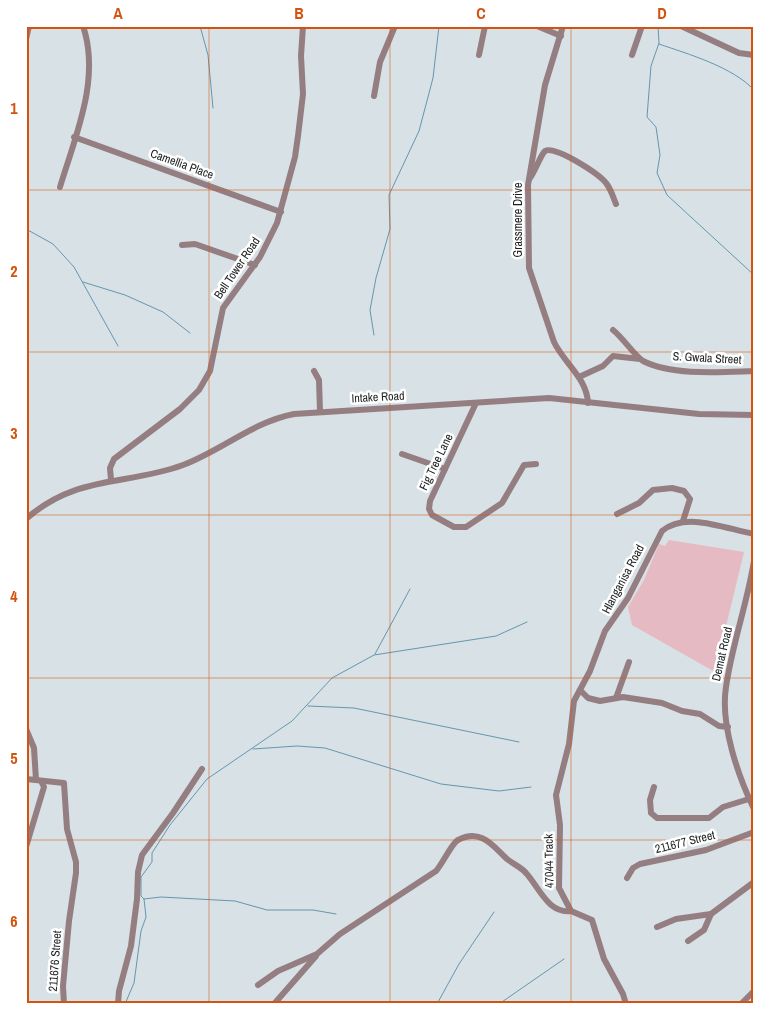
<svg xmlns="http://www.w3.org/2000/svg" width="780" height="1030" font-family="'Archivo Narrow',sans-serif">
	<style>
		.green { fill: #e6bac2 }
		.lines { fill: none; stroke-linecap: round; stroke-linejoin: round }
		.stream { stroke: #6696af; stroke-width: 1 }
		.minor { stroke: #957e81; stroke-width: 6 }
		.grid { fill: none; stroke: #d4530e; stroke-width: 1; stroke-opacity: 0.55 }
		.labels { text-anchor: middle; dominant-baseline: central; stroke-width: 5; stroke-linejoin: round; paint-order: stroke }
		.street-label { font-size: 12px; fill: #1d2021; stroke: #fff }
		.neatline { fill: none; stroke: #d4530e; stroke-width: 2 }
		.grid-label { font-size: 16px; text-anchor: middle; font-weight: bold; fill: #d4530e }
	</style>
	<rect width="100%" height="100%" fill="#d8e1e5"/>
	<!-- green -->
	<path class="green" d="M 669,540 L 744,552 L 715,672 L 632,625 L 628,607 L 644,580 L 659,544 L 665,546 Z"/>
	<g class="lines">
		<!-- stream -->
		<g class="stream">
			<path d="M 200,26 L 208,55 L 213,108"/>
			<path d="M 658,26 L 659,43 L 651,66 L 647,117 L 656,127 L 660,155 L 657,173 L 667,195 L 754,275"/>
			<path d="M 659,44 C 688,54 733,67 754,90"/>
			<path d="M 26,229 L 53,244 L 74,267 L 118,346"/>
			<path d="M 83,282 L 125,295 L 163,312 L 190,333"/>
			<path d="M 374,335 L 370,310 L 376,278 L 390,229 L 389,195 L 419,131 L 433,78 L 439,26"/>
			<path d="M 375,654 L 410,589"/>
			<path d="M 308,706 L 354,708 L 519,742"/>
			<path d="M 754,708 L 754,724"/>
			<path d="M 253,749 L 297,746 L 325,748 L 441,784 L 499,791 L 531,787"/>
			<path d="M 144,899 L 161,897 L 235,901 L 267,910 L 313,910 L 336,914"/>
			<path d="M 125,1004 L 134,983 L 141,931 L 146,917 L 144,899 L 141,896 L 141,877 L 152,862 L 152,853 L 170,825 L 207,779 L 292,721 L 332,678 L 374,655 L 496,636 L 527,622"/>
			<path d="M 437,1004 L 459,964 L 494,912"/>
			<path d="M 499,1004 L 564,959"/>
		</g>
		<!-- minor -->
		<g class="minor">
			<path d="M 537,26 L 561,36"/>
			<path d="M 563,26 L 545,85 L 528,185 L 529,268 L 554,342 C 564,363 587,378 588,403"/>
			<path d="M 681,26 L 739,53 L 754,55"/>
			<path d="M 26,39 L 29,26"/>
			<path d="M 479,55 L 485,26"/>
			<path d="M 632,55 L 642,26"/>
			<path d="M 374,96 L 380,62 L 395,26"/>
			<path d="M 74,137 L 281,212"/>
			<path d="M 530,178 C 535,172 541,154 545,151 C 555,145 599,174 606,183 C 611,189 613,197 616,204"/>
			<path d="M 60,187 C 75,137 101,79 83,26"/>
			<path d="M 182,245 L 195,244 L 255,265"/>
			<path d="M 613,330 C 623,338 635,356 643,361 C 672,376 722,372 754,371"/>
			<path d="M 314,371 L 319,380 L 320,412"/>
			<path d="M 579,377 L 603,366 L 613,356 L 640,359"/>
			<path d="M 476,403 L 430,501 L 429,509 L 432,515 L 454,527 L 466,527 L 502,503 L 524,465 L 536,464"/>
			<path d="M 402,454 L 445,469"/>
			<path d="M 111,480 L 110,468 L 114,459 L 180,409 L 199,390 L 210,371 L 223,308 L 260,257 L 277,223 L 295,157 L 298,136 L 303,94 L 301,56 L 303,26"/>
			<path d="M 617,514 L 639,503 L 653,490 L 672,488 L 684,491 L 690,499 L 683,521"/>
			<path d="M 26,519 C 77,474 126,486 183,465 C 222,450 253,422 294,414 L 549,398 L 699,414 L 754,415"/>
			<path d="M 754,561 C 747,604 732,645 726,687 C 720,724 738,776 754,809"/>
			<path d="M 580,690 L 588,698 L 600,701 L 623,697 L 662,703 L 682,711 L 700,714 L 719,726 L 728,727"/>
			<path d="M 616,698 L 629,662"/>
			<path d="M 26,729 L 34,748 L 36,780"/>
			<path d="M 26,779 L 64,783 L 67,829 L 76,862 L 76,873 L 69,921 L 63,986 L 64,1004"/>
			<path d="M 654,787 L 650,800 L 651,813 L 657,818 L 709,818 L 723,807 L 749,799"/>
			<path d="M 26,847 L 44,787 L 42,783"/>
			<path d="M 627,878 L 633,868 L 640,864 L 706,850 L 754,832"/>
			<path d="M 657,927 L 676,919 L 711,914 L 754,882"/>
			<path d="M 688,941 L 704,930 L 711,914"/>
			<path d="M 258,985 L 278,971 L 317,954 L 340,934 L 436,871 C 443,863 452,843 458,840 C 481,828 493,846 507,859 C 513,864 521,867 526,873 C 539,887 548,914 571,911"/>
			<path d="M 118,1004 L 119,991 L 131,946 L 137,899 L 138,872 L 142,855 L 173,813 L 202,769"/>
			<path d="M 274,1004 L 316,956"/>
			<path d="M 626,1004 L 623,994 L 604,959 L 592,920 L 571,911 L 559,888 L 560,825 L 556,795 L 569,744 L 574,701 L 590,671 L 605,631 L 628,598 L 662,531 C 686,511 726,529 754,534"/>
			<path d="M 741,1004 L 754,991"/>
		</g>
	</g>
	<!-- grid -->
	<path class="grid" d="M 209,26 L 209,1004M 390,26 L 390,1004M 571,26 L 571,1004M 26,190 L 754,190M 26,352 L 754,352M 26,515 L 754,515M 26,678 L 754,678M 26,840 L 754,840"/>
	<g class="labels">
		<!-- street labels -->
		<g class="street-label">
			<text transform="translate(182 164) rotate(20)">Camellia Place</text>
			<text transform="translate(518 220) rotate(-90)">Grassmere Drive</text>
			<text transform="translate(237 268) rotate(-56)">Bell Tower Road</text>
			<text transform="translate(707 358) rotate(3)">S. Gwala Street</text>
			<text transform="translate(378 397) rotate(-3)">Intake Road</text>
			<text transform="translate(436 462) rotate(-64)">Fig Tree Lane</text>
			<text transform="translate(623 579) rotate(-62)">Hlanganisa Road</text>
			<text transform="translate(722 654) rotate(-77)">Demat Road</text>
			<text transform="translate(685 842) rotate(-14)">211677 Street</text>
			<text transform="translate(549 861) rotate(-91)">47044 Track</text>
			<text transform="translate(55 961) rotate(-86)">211676 Street</text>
		</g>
	</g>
	<!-- border -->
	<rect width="780" height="1030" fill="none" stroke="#ffffff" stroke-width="55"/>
	<rect x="28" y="28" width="724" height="974" class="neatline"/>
	<g class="grid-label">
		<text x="118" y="19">A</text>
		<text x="299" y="19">B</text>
		<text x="481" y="19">C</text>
		<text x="662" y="19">D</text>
		<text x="14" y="114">1</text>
		<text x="14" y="277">2</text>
		<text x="14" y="439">3</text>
		<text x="14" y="602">4</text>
		<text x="14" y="764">5</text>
		<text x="14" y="927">6</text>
	</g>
</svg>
